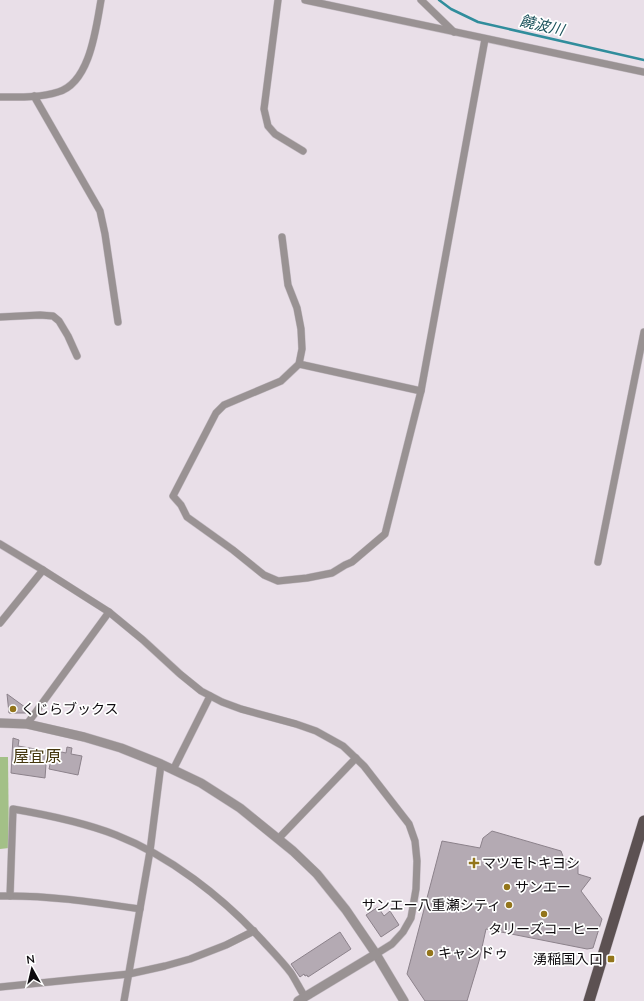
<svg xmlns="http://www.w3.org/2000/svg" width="644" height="1001" font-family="Mulish,'Noto Sans JP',sans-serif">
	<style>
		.green { fill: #a3c087 }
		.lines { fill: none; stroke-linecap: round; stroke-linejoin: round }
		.stream { stroke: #308d9c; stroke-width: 2.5 }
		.building { fill: #b4aab3; stroke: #8c828b }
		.minor-casing { stroke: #c6bdc5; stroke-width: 8 }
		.tertiary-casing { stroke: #c6bdc5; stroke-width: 10 }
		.primary-casing { stroke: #c6bdc5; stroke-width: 12 }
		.minor { stroke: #999293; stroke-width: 7 }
		.tertiary { stroke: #999293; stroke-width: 9 }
		.primary { stroke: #5c5152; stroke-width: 11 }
		.poi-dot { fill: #93751b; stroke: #fff; stroke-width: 1.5 }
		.labels { text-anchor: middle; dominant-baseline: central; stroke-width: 3.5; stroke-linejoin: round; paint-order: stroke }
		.poi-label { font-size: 14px; fill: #0e0b0e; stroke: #fff; text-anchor: start }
		.water-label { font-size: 15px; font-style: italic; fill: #1b525b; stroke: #fff }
		.quarter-label { font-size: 16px; fill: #43350c; stroke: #fff }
	</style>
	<rect width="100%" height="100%" fill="#e9dfe8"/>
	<!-- green -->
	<path class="green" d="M 0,757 L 8,757 L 9,848 L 0,849 Z"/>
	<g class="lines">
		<!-- stream -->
		<path class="stream" d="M 439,0 L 451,9 L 478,22 L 644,60"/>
	</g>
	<!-- building -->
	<g class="building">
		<path d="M 7,694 L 29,710 L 26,713 L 9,713 Z"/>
		<path d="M 13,738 L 19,740 L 18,746 L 47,751 L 45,778 L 11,773 Z"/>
		<path d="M 67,747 L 72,748 L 71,754 L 82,756 L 78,775 L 49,769 L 53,750 L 66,753 Z"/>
		<path d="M 492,831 L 561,851 L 564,859 L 578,861 L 578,874 L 591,878 L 581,891 L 602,919 L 593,948 L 587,949 L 486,929 L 479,961 L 467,1001 L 425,1001 L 407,974 L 442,841 L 480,848 L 483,838 Z"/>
		<path d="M 378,907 L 384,916 L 390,911 L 399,925 L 381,937 L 366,915 Z"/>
		<path d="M 340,932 L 351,949 L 308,977 L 307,975 L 305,976 L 304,974 L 300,977 L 291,964 Z"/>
	</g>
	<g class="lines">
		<!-- minor casing -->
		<g class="minor-casing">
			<g id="minor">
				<path d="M 278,0 L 264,109 L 268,126 L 275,134 L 303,151"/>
				<path d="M 305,0 L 644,72"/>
				<path d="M 421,0 L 454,32"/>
				<path d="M 34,96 L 100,211 L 105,234 L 118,322"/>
				<path d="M 0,97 C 19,97 39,98 58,92 C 90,83 96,28 101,0"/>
				<path d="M 282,237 L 288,285 L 297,308 L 301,329 L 302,349 L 299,364 L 281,381 L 224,405 L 216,413 L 173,496 L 181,505 L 187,517 L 233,550 L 264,575 L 278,581 L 307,578 L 332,573 L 345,565 L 352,562 L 385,534 L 421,391 L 485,39"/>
				<path d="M 0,317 L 40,315 L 53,316 L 59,321 L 68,336 L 77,356"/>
				<path d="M 299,364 L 421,391"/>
				<path d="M 0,544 L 43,570 L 109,612 L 143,640 L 180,674 L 201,691 L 222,702 L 241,709 L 296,724 L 316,731 L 343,746 L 364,766 L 409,824 L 415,841 L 417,861 L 416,889 L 411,918 L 403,932 L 392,944 L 376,954"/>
				<path d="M 598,562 L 644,332"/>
				<path d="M 0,623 L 43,570"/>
				<path d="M 27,724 L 109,612"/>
				<path d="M 173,770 L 210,696"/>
				<path d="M 278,839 L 356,758"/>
				<path d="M 0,896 C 47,895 93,902 140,909"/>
				<path d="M 10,896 L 13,809 C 48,815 83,822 116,835 C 170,856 222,897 261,939 C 271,950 282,961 291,973 C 296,981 300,989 305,997"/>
				<path d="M 0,987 L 129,974 L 165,966 L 190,959 L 226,945 L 254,931"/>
				<path d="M 124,1001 L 150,851 L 161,764"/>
			</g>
		</g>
		<!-- tertiary casing -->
		<g class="tertiary-casing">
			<g id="tertiary">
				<path d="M 0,723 L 27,724 L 84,737 L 121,748 L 161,764 L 201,783 L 240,808 L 293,851 L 317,874 L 346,910 L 376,954 L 404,1001"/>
				<path d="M 298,1001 L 376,954"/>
			</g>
		</g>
		<!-- primary casing -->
		<g class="primary-casing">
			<path id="primary" d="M 589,1001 L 644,821"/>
		</g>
		<!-- minor -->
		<use href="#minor" class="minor"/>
		<!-- tertiary -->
		<use href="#tertiary" class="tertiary"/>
		<!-- primary -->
		<use href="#primary" class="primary"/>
	</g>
	<!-- markers -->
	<g class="poi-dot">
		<circle cx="13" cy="709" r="4"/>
		<path d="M472 857h4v4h4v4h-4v4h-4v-4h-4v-4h4z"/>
		<circle cx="507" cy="887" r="4"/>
		<circle cx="509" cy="905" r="4"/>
		<circle cx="544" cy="914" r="4"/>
		<circle cx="430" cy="953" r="4"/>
		<rect x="607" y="955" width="8" height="8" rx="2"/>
	</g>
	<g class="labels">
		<!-- poi labels -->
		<g class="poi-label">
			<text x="21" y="709">くじらブックス</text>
			<text x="482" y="863">マツモトキヨシ</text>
			<text x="515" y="887">サンエー</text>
			<text x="501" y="905" text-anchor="end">サンエー八重瀬シティ</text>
			<text x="544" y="929" text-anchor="middle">タリーズコーヒー</text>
			<text x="438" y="953">キャンドゥ</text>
			<text x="603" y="959" text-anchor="end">湧稲国入口</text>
		</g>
		<!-- water labels -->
		<g class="water-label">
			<text transform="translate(542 25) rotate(13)">饒波川</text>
		</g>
		<!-- quarter labels -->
		<g class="quarter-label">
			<text x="37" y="756">屋宜原</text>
		</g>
	</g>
	<!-- north arrow -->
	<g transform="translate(32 969) rotate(352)" stroke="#ffffff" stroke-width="3" paint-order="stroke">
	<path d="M0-3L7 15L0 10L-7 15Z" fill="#0e0b0e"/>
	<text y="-6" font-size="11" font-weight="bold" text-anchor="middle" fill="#0e0b0e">N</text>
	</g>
</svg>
